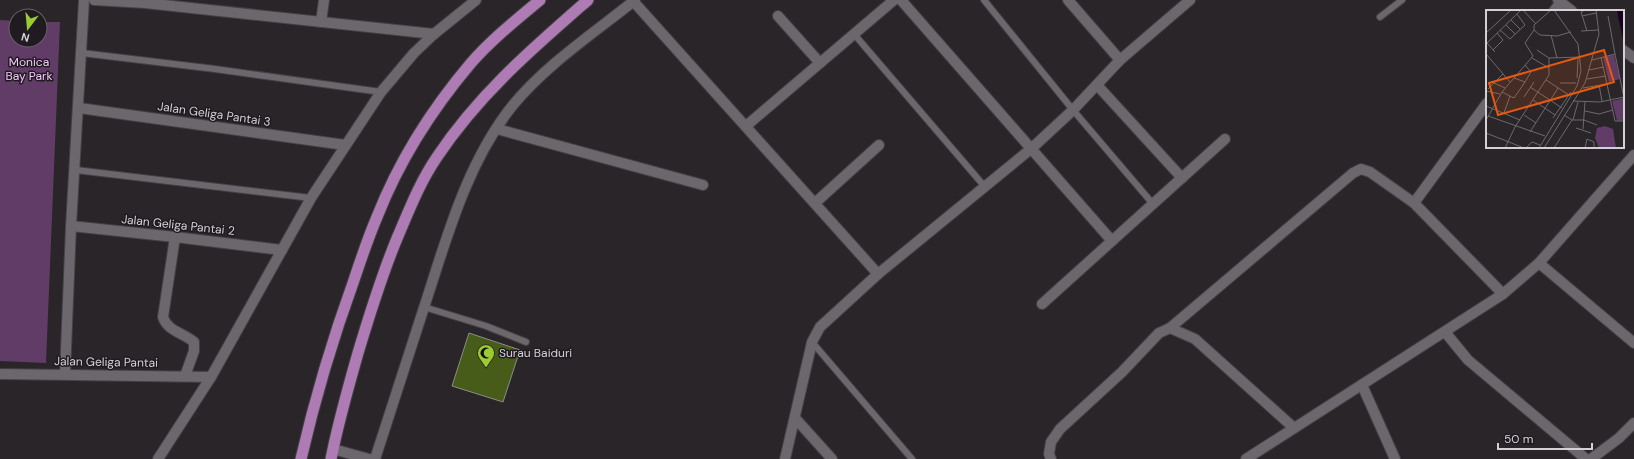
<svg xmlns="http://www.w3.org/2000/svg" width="1634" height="459" font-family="'DM Sans',sans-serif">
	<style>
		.park { fill: #613c66 }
		.building { fill: #465c18; stroke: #8b8e87 }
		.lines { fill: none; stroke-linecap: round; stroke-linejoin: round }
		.service-casing { stroke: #444144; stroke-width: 8 }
		.minor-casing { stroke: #444144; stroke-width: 12 }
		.tertiary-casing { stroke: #444144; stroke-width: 12 }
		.trunk-casing { stroke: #444144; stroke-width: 13 }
		.service { stroke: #6c676c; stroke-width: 6 }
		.minor { stroke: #6c676c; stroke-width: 10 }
		.tertiary { stroke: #6c676c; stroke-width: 10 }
		.trunk { stroke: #ae7bb5; stroke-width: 11 }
		.labels { text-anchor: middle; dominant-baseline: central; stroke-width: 3; stroke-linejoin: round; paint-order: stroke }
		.park-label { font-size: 12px; fill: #f2caf8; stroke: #1f1b20 }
		.street-label { font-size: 12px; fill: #d4d1d4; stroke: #1f1b20 }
		.poi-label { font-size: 12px; fill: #d4d1d4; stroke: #1f1b20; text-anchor: start }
		.inset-road { fill: none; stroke: #6d6a6d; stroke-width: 1 }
		.view { fill: #e8590c; fill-opacity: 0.15; stroke: #e8590c; stroke-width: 2 }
		.inset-edge { fill: none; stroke: #d4d1d4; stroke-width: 2 }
	</style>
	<rect width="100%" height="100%" fill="#292529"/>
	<!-- park -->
	<path class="park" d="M 0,20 L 16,21 L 16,40 L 40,40 L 40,22 L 60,22 L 46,363 L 0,361 Z"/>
	<!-- building -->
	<path class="building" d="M 469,333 L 520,350 L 503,402 L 452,386 Z"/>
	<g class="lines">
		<!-- service casing -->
		<g class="service-casing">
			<g id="service">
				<path d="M 984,0 L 1073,110 L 1153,204"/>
				<path d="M 1380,17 L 1402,0"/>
				<path d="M 854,34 L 985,187"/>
				<path d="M 82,53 L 215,69 L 381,92"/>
				<path d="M 76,170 L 311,198"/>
				<path d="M 424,307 L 486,326 L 526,342"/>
				<path d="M 812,342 L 912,459"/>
			</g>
		</g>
		<!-- minor casing -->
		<g class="minor-casing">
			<g id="minor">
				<path d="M 94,0 L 145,3 L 434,34"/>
				<path d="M 901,0 L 1112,241"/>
				<path d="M 1068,0 L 1120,60"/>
				<path d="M 1558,0 L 1572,11"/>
				<path d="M 633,1 L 878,274"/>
				<path d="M 1554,11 L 1561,2"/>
				<path d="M 778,16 L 820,63"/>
				<path d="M 321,22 L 324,0"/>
				<path d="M 1623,50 L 1634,58"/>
				<path d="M 1097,85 L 1182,178"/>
				<path d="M 79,108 L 345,145"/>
				<path d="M 746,126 L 894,0"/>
				<path d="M 497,129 L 703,185"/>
				<path d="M 815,203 L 879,145"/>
				<path d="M 1414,203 L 1487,103"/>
				<path d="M 71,226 L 175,237 L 282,250"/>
				<path d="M 175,237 L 163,317 C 167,331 184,333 194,342 L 194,351 L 185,376"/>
				<path d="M 1539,263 L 1634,343"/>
				<path d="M 1042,304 L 1225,139"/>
				<path d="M 1170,328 L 1353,173 L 1361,169 L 1370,172 L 1414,203 L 1503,294"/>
				<path d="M 1445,332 L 1468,360 L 1586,459"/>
				<path d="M 0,374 L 211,377"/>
				<path d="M 65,374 L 71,226 L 84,0"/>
				<path d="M 1362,385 L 1395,459"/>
				<path d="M 795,418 L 832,459"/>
				<path d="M 333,449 L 369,459"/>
				<path d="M 375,459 C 393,402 412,346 430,289 C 450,226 471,157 513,105 C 547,64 594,33 635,0"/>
				<path d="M 785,459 L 812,342 L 820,327 L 878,274 L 1032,148 L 1073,110 L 1120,60 L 1190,0"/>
				<path d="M 1051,459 L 1049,454 L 1051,442 L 1060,429 L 1122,372 L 1159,333 L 1170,328 L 1195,339 L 1294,428"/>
				<path d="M 1246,459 L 1503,294 L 1539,263 L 1634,155"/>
				<path d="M 1591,459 L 1619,438 L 1634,423"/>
			</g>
		</g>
		<!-- tertiary casing -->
		<g class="tertiary-casing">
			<path id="tertiary" d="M 158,459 L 211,377 L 311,198 L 381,92 L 414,53 L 434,34 L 476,0"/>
		</g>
		<!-- trunk casing -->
		<g class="trunk-casing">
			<g id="trunk">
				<path d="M 301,459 C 315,398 333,338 354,280 C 361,259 368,238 377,217 C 399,161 432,109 471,63 C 491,40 516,20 540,0"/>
				<path d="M 331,459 C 338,423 348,388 358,353 C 370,313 382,274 398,236 C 410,208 420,182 437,157 C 479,94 532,49 588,0"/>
			</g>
		</g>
		<!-- service -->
		<use href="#service" class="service"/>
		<!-- minor -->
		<use href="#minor" class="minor"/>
		<!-- tertiary -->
		<use href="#tertiary" class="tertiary"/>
		<!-- trunk -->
		<use href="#trunk" class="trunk"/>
	</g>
	<!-- icons -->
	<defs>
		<g id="mosque-pin" transform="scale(0.9)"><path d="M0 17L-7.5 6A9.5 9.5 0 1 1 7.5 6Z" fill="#9bcb33" stroke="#1f1b20"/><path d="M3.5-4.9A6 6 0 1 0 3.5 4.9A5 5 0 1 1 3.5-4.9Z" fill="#111"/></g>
	</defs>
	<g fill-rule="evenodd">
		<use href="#mosque-pin" x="486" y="353"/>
	</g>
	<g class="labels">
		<!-- park labels -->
		<g class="park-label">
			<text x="29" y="62">Monica<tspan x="29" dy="14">Bay Park</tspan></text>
		</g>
		<!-- street labels -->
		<g class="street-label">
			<text transform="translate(214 114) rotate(8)">Jalan Geliga Pantai 3</text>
			<text transform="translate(178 225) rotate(6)">Jalan Geliga Pantai 2</text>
			<text transform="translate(106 362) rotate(1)">Jalan Geliga Pantai</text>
		</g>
		<!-- poi labels -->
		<g class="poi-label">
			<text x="499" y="353">Surau Baiduri</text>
		</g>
	</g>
	<!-- overview -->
	<g transform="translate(1486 10)">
		<rect width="138" height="138" fill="#292529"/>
		<path d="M 119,116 L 127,119 L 130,138 L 113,138 L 109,128 L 111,118 Z" fill="#613c66"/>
		<path d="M 128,45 L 134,69 L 123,72 L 117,47 ZM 138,88 L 138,110 L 131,111 L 126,91 Z" fill="#613c66"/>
		<path d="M 131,0 L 138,0 L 138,33 L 133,11 Z" fill="#1a001f"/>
		<path class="inset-road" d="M 37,0 L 50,14M 65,0 L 48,15 L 48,20 L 54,25 L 71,26 L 85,22M 99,0 L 95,2 L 101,21M 96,6 L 110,3M 122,6 L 129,44M 25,10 L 34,19M 20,15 L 29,24M 14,20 L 24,29 L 39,15 L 31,4M 95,21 L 113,20M 0,23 L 25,0M 65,25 L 71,48M 1,33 L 9,42M 0,34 L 35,0M 7,40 L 17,30 L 11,23M 51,40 L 63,48M 0,44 L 24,72M 115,47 L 129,111 L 138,111M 46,48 L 63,58M 106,50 L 129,44 L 138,88M 103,60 L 118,57M 28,68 L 39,72 L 45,62 L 39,55M 91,68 L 92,49M 101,69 L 120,66M 60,70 L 83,85M 6,72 L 19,78M 74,73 L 90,73M 113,75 L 116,91M 44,77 L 76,98M 97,78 L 121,74M 2,79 L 17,64M 0,81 L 14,84M 16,82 L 28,88 L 39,72M 38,87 L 48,72M 47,90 L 69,105M 87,91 L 114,92 L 138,87M 0,96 L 34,110M 99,101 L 113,104 L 127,100M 18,103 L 24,86M 38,105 L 50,113M 78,105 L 86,110 L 98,110 L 111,115M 2,106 L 59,126M 67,108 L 85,82M 0,110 L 16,82 L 47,46 L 39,33 L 48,20M 87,110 L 92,92M 90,118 L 105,123M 97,119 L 99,92M 44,122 L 72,78M 0,123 L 38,138M 19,138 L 29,117 L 63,65 L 63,48 L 95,47M 40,138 L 46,132 L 54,135M 53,138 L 91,76 L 95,61 L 92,34 L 68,0M 58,138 L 99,73 L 113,24 L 110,0M 68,138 L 86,110M 99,138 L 101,129 L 108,132 L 108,138"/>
		<path class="view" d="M 118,40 L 128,72 L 12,105 L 3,73 Z"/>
		<rect width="138" height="138" class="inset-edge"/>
	</g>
	<!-- north arrow -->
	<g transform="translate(28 28) rotate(196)"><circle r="19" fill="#1f1b20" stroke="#676468"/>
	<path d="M0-3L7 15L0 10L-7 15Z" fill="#9bcb33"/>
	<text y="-6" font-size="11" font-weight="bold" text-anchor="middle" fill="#d4d1d4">N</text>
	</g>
	<!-- scale -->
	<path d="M1498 443v6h94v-6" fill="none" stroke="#d4d1d4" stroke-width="2"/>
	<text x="1504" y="443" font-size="12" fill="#d4d1d4" stroke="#1f1b20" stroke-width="3" paint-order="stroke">50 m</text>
</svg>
